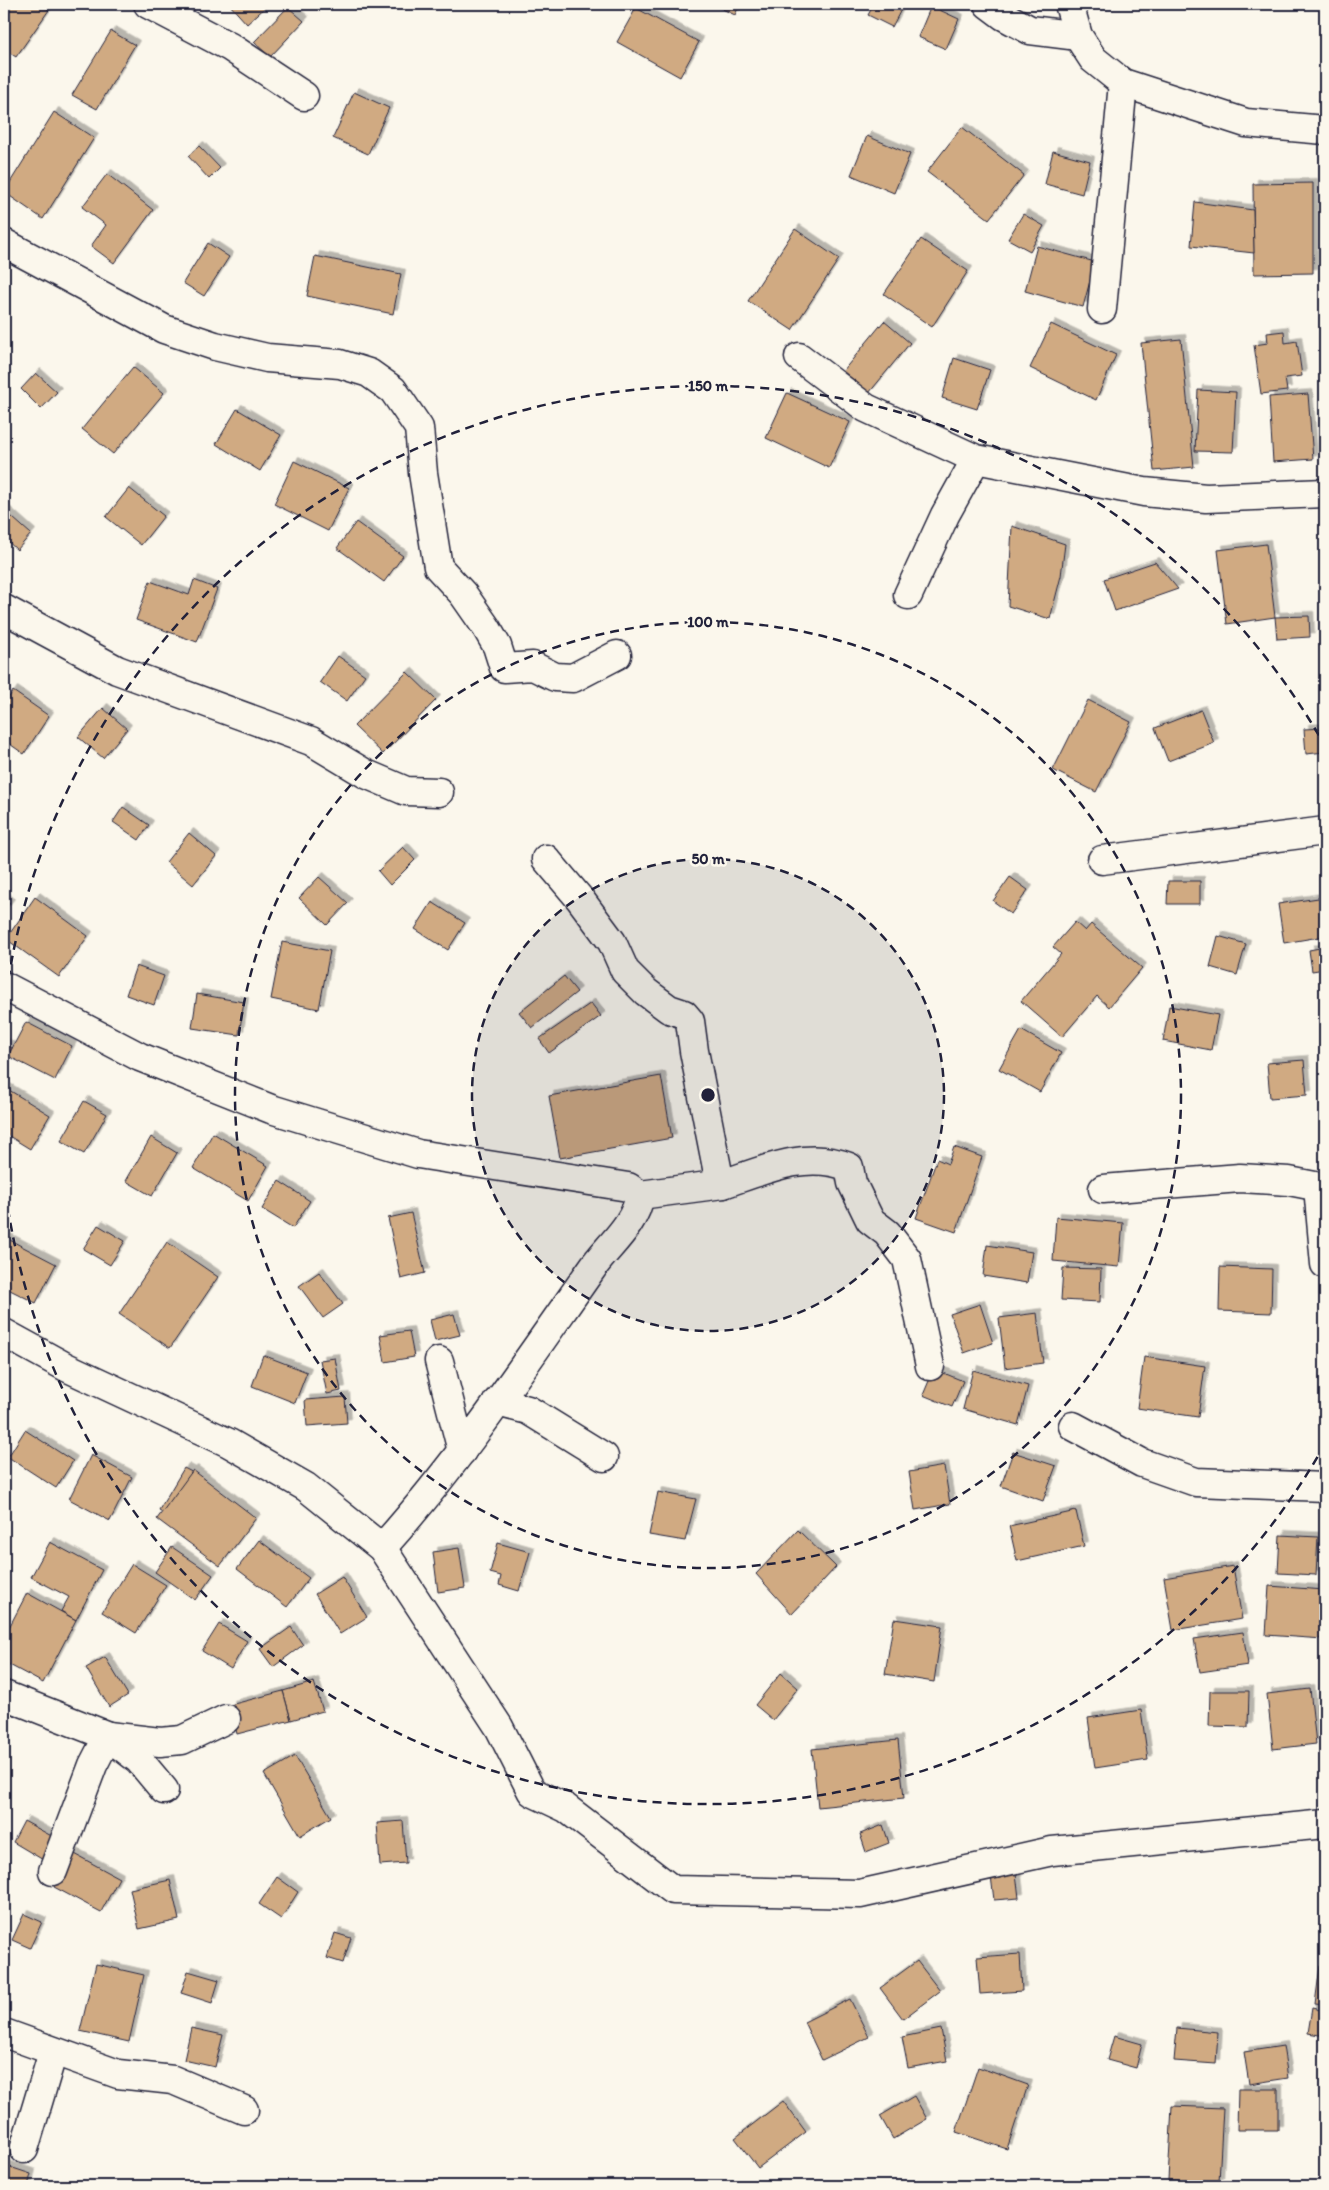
<svg xmlns="http://www.w3.org/2000/svg" width="1329" height="2190" font-family="Itim,sans-serif">
	<style>
		.building { fill: #d0aa82; stroke: #22223b; filter: url(#shadow) }
		.lines { fill: none; stroke-linecap: round; stroke-linejoin: round }
		.minor-casing { stroke: #22223b; stroke-width: 31 }
		.minor { stroke: #fbf7ec; stroke-width: 28 }
		.ring { fill: none; stroke: #22223b; stroke-width: 2.5; stroke-dasharray: 9 6 }
		.centre { fill: #22223b; stroke: #fbf7ec; stroke-width: 2.5 }
		.ring-label { font-size: 15px; text-anchor: middle; font-weight: bold; fill: #22223b; stroke: #fbf7ec; stroke-width: 5; stroke-linejoin: round; paint-order: stroke }
	</style>
	<defs>
		<filter id="shadow"><feDropShadow dx="4.5" dy="-4.5" stdDeviation="0" flood-color="#0004"/></filter>
	</defs>
	<rect width="100%" height="100%" fill="#fbf7ec"/>
	<filter id="ink" filterUnits="userSpaceOnUse"><feTurbulence type="fractalNoise" baseFrequency=".02" numOctaves="2"/><feDisplacementMap in="SourceGraphic" scale="10" xChannelSelector="R" yChannelSelector="G"/><feConvolveMatrix kernelMatrix="1 2 1 2 8 2 1 2 1" color-interpolation-filters="sRGB"/></filter>
	<g filter="url(#ink)">
		<!-- building -->
		<g class="building">
			<path d="M 4,4 L 16,6 L 18,4 L 40,4 L 49,10 L 16,57 L 4,49 L 4,39 L 6,35 L 4,33 Z"/>
			<path d="M 182,4 L 202,4 L 190,13 Z"/>
			<path d="M 229,4 L 269,4 L 247,24 Z"/>
			<path d="M 712,4 L 740,4 L 735,15 Z"/>
			<path d="M 874,4 L 904,4 L 892,27 L 868,15 Z"/>
			<path d="M 931,6 L 959,19 L 946,49 L 918,37 Z"/>
			<path d="M 288,7 L 304,21 L 270,57 L 254,42 Z"/>
			<path d="M 636,8 L 699,42 L 680,77 L 617,42 Z"/>
			<path d="M 111,31 L 135,45 L 97,109 L 72,95 Z"/>
			<path d="M 354,92 L 389,108 L 368,154 L 333,138 Z"/>
			<path d="M 54,112 L 94,138 L 43,219 L 4,192 Z"/>
			<path d="M 962,127 L 1024,175 L 989,219 L 927,172 Z"/>
			<path d="M 867,136 L 910,154 L 894,193 L 851,175 Z"/>
			<path d="M 199,146 L 220,168 L 209,179 L 188,156 Z"/>
			<path d="M 1053,151 L 1090,161 L 1082,194 L 1045,184 Z"/>
			<path d="M 107,174 L 153,210 L 114,263 L 91,246 L 106,225 L 82,207 Z"/>
			<path d="M 1313,183 L 1313,273 L 1254,274 L 1253,184 Z"/>
			<path d="M 1195,202 L 1253,210 L 1254,253 L 1191,246 Z"/>
			<path d="M 1023,214 L 1044,226 L 1030,251 L 1008,239 Z"/>
			<path d="M 795,229 L 839,259 L 792,330 L 748,301 Z"/>
			<path d="M 921,239 L 968,271 L 932,327 L 884,294 Z"/>
			<path d="M 208,243 L 229,257 L 204,296 L 183,283 Z"/>
			<path d="M 1037,246 L 1095,262 L 1083,307 L 1025,291 Z"/>
			<path d="M 315,256 L 401,274 L 393,314 L 307,296 Z"/>
			<path d="M 884,321 L 910,343 L 869,393 L 843,371 Z"/>
			<path d="M 1051,324 L 1116,355 L 1096,400 L 1030,368 Z"/>
			<path d="M 1284,331 L 1285,343 L 1297,341 L 1302,376 L 1285,378 L 1287,391 L 1261,394 L 1254,345 L 1268,343 L 1267,333 Z"/>
			<path d="M 1181,339 L 1194,467 L 1154,471 L 1141,343 Z"/>
			<path d="M 954,358 L 990,370 L 977,409 L 942,398 Z"/>
			<path d="M 133,367 L 164,393 L 113,454 L 82,429 Z"/>
			<path d="M 36,373 L 57,392 L 41,409 L 21,389 Z"/>
			<path d="M 1198,390 L 1236,392 L 1233,452 L 1195,451 Z"/>
			<path d="M 787,393 L 850,422 L 829,468 L 766,438 Z"/>
			<path d="M 1308,394 L 1313,459 L 1273,462 L 1269,397 Z"/>
			<path d="M 237,409 L 281,435 L 260,471 L 216,444 Z"/>
			<path d="M 294,461 L 349,488 L 328,531 L 274,504 Z"/>
			<path d="M 129,488 L 164,516 L 141,545 L 106,517 Z"/>
			<path d="M 4,510 L 31,534 L 17,550 L 4,538 Z"/>
			<path d="M 356,522 L 403,556 L 384,582 L 337,548 Z"/>
			<path d="M 1012,526 L 1065,544 L 1061,576 L 1050,619 L 1008,606 Z"/>
			<path d="M 1266,544 L 1275,617 L 1227,624 L 1218,550 Z"/>
			<path d="M 1155,562 L 1178,589 L 1115,611 L 1104,579 Z"/>
			<path d="M 194,580 L 217,589 L 197,642 L 136,620 L 150,581 L 189,595 Z"/>
			<path d="M 1309,616 L 1310,637 L 1277,639 L 1275,617 Z"/>
			<path d="M 338,656 L 365,675 L 347,701 L 320,682 Z"/>
			<path d="M 407,672 L 436,700 L 383,754 L 354,726 Z"/>
			<path d="M 13,691 L 49,716 L 24,754 L 4,740 L 4,705 Z"/>
			<path d="M 1088,700 L 1131,722 L 1096,792 L 1053,770 Z"/>
			<path d="M 103,708 L 127,729 L 103,758 L 78,737 Z"/>
			<path d="M 1201,710 L 1214,743 L 1168,761 L 1155,728 Z"/>
			<path d="M 1325,728 L 1325,752 L 1306,754 L 1304,729 Z"/>
			<path d="M 123,807 L 149,825 L 139,840 L 113,822 Z"/>
			<path d="M 189,833 L 216,856 L 193,885 L 166,862 Z"/>
			<path d="M 403,847 L 415,860 L 390,885 L 378,871 Z"/>
			<path d="M 319,877 L 348,903 L 327,925 L 299,898 Z"/>
			<path d="M 1010,877 L 1028,890 L 1011,914 L 993,901 Z"/>
			<path d="M 1168,881 L 1200,881 L 1200,904 L 1167,904 Z"/>
			<path d="M 35,897 L 88,936 L 59,977 L 6,939 Z"/>
			<path d="M 1325,897 L 1325,936 L 1284,943 L 1278,904 Z"/>
			<path d="M 4,898 L 10,903 L 4,911 Z"/>
			<path d="M 432,902 L 465,923 L 448,950 L 415,929 Z"/>
			<path d="M 1075,922 L 1085,931 L 1091,924 L 1142,968 L 1109,1007 L 1097,996 L 1062,1037 L 1021,1001 L 1061,954 L 1053,947 Z"/>
			<path d="M 1218,936 L 1246,944 L 1237,975 L 1210,967 Z"/>
			<path d="M 282,942 L 330,951 L 319,1009 L 271,999 Z"/>
			<path d="M 1325,947 L 1325,969 L 1312,971 L 1309,950 Z"/>
			<path d="M 136,966 L 164,976 L 154,1005 L 126,995 Z"/>
			<path d="M 564,976 L 577,992 L 532,1028 L 519,1012 Z"/>
			<path d="M 197,994 L 244,1002 L 239,1035 L 192,1028 Z"/>
			<path d="M 591,1003 L 601,1016 L 549,1053 L 539,1039 Z"/>
			<path d="M 1169,1006 L 1218,1015 L 1211,1050 L 1163,1041 Z"/>
			<path d="M 26,1022 L 72,1046 L 55,1080 L 8,1056 Z"/>
			<path d="M 1021,1030 L 1061,1053 L 1040,1092 L 999,1069 Z"/>
			<path d="M 4,1043 L 12,1048 L 4,1062 Z"/>
			<path d="M 1304,1060 L 1307,1095 L 1270,1098 L 1267,1063 Z"/>
			<path d="M 661,1076 L 672,1138 L 560,1158 L 549,1096 Z"/>
			<path d="M 4,1087 L 50,1115 L 30,1149 L 4,1133 Z"/>
			<path d="M 84,1101 L 107,1114 L 84,1154 L 61,1141 Z"/>
			<path d="M 213,1133 L 268,1166 L 248,1201 L 193,1168 Z"/>
			<path d="M 151,1137 L 177,1153 L 152,1196 L 126,1181 Z"/>
			<path d="M 954,1147 L 982,1157 L 956,1232 L 916,1218 L 937,1159 L 948,1164 Z"/>
			<path d="M 279,1181 L 310,1201 L 293,1228 L 262,1209 Z"/>
			<path d="M 411,1213 L 425,1273 L 401,1279 L 388,1218 Z"/>
			<path d="M 1056,1217 L 1123,1223 L 1119,1267 L 1053,1261 Z"/>
			<path d="M 98,1225 L 125,1241 L 110,1265 L 83,1249 Z"/>
			<path d="M 4,1237 L 56,1264 L 36,1303 L 4,1287 Z"/>
			<path d="M 167,1242 L 218,1277 L 170,1348 L 119,1314 Z"/>
			<path d="M 987,1245 L 1032,1252 L 1027,1283 L 983,1276 Z"/>
			<path d="M 1220,1267 L 1272,1269 L 1271,1313 L 1219,1311 Z"/>
			<path d="M 1063,1268 L 1101,1269 L 1100,1302 L 1061,1300 Z"/>
			<path d="M 319,1272 L 343,1304 L 323,1318 L 299,1286 Z"/>
			<path d="M 980,1304 L 993,1343 L 964,1353 L 950,1314 Z"/>
			<path d="M 1037,1313 L 1043,1363 L 1005,1368 L 999,1318 Z"/>
			<path d="M 454,1314 L 460,1335 L 435,1341 L 430,1320 Z"/>
			<path d="M 409,1331 L 414,1357 L 385,1362 L 380,1335 Z"/>
			<path d="M 263,1355 L 307,1372 L 295,1403 L 252,1386 Z"/>
			<path d="M 1144,1357 L 1205,1366 L 1198,1417 L 1137,1408 Z"/>
			<path d="M 335,1358 L 341,1391 L 327,1394 L 320,1360 Z"/>
			<path d="M 934,1369 L 963,1381 L 952,1407 L 923,1395 Z"/>
			<path d="M 973,1370 L 1028,1386 L 1018,1425 L 963,1409 Z"/>
			<path d="M 345,1397 L 347,1423 L 307,1426 L 305,1400 Z"/>
			<path d="M 25,1430 L 73,1461 L 56,1488 L 8,1457 Z"/>
			<path d="M 1013,1452 L 1056,1466 L 1043,1501 L 1001,1486 Z"/>
			<path d="M 91,1455 L 132,1477 L 110,1521 L 69,1499 Z"/>
			<path d="M 944,1466 L 950,1504 L 915,1510 L 909,1472 Z"/>
			<path d="M 184,1468 L 205,1479 L 179,1522 L 159,1510 Z"/>
			<path d="M 193,1470 L 256,1518 L 220,1566 L 157,1519 Z"/>
			<path d="M 658,1492 L 696,1499 L 685,1541 L 649,1535 Z"/>
			<path d="M 1076,1511 L 1084,1546 L 1017,1561 L 1009,1526 Z"/>
			<path d="M 798,1530 L 836,1567 L 792,1614 L 756,1574 Z"/>
			<path d="M 1280,1535 L 1318,1537 L 1316,1575 L 1278,1573 Z"/>
			<path d="M 259,1540 L 309,1578 L 287,1607 L 237,1569 Z"/>
			<path d="M 50,1542 L 102,1570 L 76,1620 L 61,1611 L 69,1597 L 31,1577 Z"/>
			<path d="M 498,1543 L 530,1552 L 519,1591 L 499,1585 L 501,1576 L 490,1573 Z"/>
			<path d="M 172,1547 L 213,1575 L 195,1600 L 155,1572 Z"/>
			<path d="M 459,1548 L 465,1588 L 438,1592 L 433,1552 Z"/>
			<path d="M 132,1564 L 166,1585 L 136,1633 L 102,1612 Z"/>
			<path d="M 1233,1566 L 1242,1619 L 1173,1630 L 1164,1578 Z"/>
			<path d="M 342,1577 L 367,1617 L 340,1634 L 315,1594 Z"/>
			<path d="M 1269,1586 L 1325,1590 L 1323,1639 L 1266,1635 Z"/>
			<path d="M 27,1593 L 76,1620 L 43,1683 L 4,1662 L 4,1637 Z"/>
			<path d="M 894,1619 L 942,1626 L 934,1682 L 885,1674 Z"/>
			<path d="M 219,1624 L 247,1641 L 231,1669 L 202,1651 Z"/>
			<path d="M 291,1627 L 303,1645 L 273,1667 L 260,1649 Z"/>
			<path d="M 1243,1632 L 1248,1665 L 1200,1672 L 1194,1639 Z"/>
			<path d="M 105,1657 L 128,1695 L 109,1707 L 86,1668 Z"/>
			<path d="M 781,1673 L 798,1688 L 773,1720 L 755,1705 Z"/>
			<path d="M 314,1682 L 323,1711 L 291,1720 L 283,1691 Z"/>
			<path d="M 1310,1689 L 1316,1744 L 1273,1749 L 1267,1694 Z"/>
			<path d="M 283,1691 L 291,1720 L 237,1734 L 230,1705 Z"/>
			<path d="M 1210,1691 L 1249,1691 L 1248,1727 L 1209,1726 Z"/>
			<path d="M 1141,1710 L 1148,1760 L 1095,1768 L 1088,1718 Z"/>
			<path d="M 898,1740 L 904,1798 L 818,1807 L 812,1749 Z"/>
			<path d="M 295,1756 L 331,1817 L 300,1836 L 264,1774 Z"/>
			<path d="M 24,1821 L 57,1839 L 45,1861 L 13,1842 Z"/>
			<path d="M 403,1821 L 406,1863 L 380,1865 L 377,1823 Z"/>
			<path d="M 883,1825 L 889,1843 L 866,1852 L 860,1834 Z"/>
			<path d="M 73,1853 L 119,1878 L 101,1912 L 54,1887 Z"/>
			<path d="M 1016,1873 L 1019,1898 L 994,1900 L 991,1876 Z"/>
			<path d="M 277,1877 L 298,1892 L 281,1919 L 259,1904 Z"/>
			<path d="M 170,1880 L 179,1920 L 139,1929 L 130,1889 Z"/>
			<path d="M 24,1914 L 42,1922 L 30,1948 L 12,1940 Z"/>
			<path d="M 335,1933 L 351,1938 L 343,1963 L 327,1958 Z"/>
			<path d="M 1020,1954 L 1022,1991 L 980,1994 L 977,1957 Z"/>
			<path d="M 917,1961 L 940,1991 L 903,2019 L 880,1988 Z"/>
			<path d="M 96,1964 L 144,1975 L 129,2042 L 80,2031 Z"/>
			<path d="M 1320,1966 L 1325,1967 L 1325,2005 L 1315,2004 Z"/>
			<path d="M 188,1971 L 219,1980 L 212,2003 L 181,1993 Z"/>
			<path d="M 850,1999 L 869,2037 L 822,2060 L 804,2022 Z"/>
			<path d="M 1312,2008 L 1325,2011 L 1325,2036 L 1308,2033 Z"/>
			<path d="M 191,2028 L 223,2035 L 215,2067 L 184,2060 Z"/>
			<path d="M 1177,2028 L 1218,2032 L 1216,2064 L 1174,2061 Z"/>
			<path d="M 941,2029 L 947,2061 L 908,2068 L 902,2037 Z"/>
			<path d="M 1114,2036 L 1142,2044 L 1136,2068 L 1107,2060 Z"/>
			<path d="M 1283,2046 L 1288,2078 L 1249,2084 L 1244,2052 Z"/>
			<path d="M 978,2067 L 1028,2085 L 1007,2149 L 956,2132 Z"/>
			<path d="M 1238,2089 L 1278,2089 L 1278,2130 L 1237,2130 Z"/>
			<path d="M 914,2096 L 927,2119 L 893,2139 L 880,2116 Z"/>
			<path d="M 783,2101 L 806,2132 L 758,2168 L 735,2138 Z"/>
			<path d="M 1172,2106 L 1223,2108 L 1219,2182 L 1168,2180 Z"/>
			<path d="M 4,2165 L 31,2174 L 28,2186 L 4,2186 Z"/>
		</g>
		<g class="lines">
			<!-- minor casing -->
			<g class="minor-casing">
				<g id="minor">
					<path d="M 148,4 L 230,47 L 304,96"/>
					<path d="M 988,4 L 1004,16 L 1030,30 L 1078,36"/>
					<path d="M 1069,4 L 1078,36 L 1093,59 L 1123,83 L 1246,123 L 1325,130"/>
					<path d="M 4,243 L 164,329 L 215,346 L 267,358 L 340,364 L 369,373 L 393,390 L 419,428 L 423,473 L 438,567 L 463,594 L 486,627 L 497,646 L 504,668 L 533,666 L 555,677 L 573,678 L 617,655"/>
					<path d="M 1102,309 L 1123,83"/>
					<path d="M 799,357 L 866,408 L 976,459 L 1144,492 L 1206,498 L 1325,493"/>
					<path d="M 908,595 L 945,515 L 976,459"/>
					<path d="M 4,609 L 117,670 L 311,741 L 366,774 L 406,791 L 439,792"/>
					<path d="M 546,859 L 580,899 L 612,942 L 625,971 L 646,992 L 669,1009 L 684,1014 L 690,1021 L 694,1051 L 718,1173 L 723,1184 C 764,1170 806,1150 849,1167 L 852,1183 L 870,1220 L 887,1233 L 907,1259 L 930,1366"/>
					<path d="M 1102,860 L 1325,831"/>
					<path d="M 4,986 L 140,1057 L 271,1109 L 418,1154 L 628,1187 L 640,1195 L 723,1184"/>
					<path d="M 1318,1187 L 1325,1264"/>
					<path d="M 1103,1189 L 1240,1178 L 1289,1181 L 1325,1188"/>
					<path d="M 4,1333 L 66,1367 L 229,1443 L 306,1487 L 382,1548 L 499,1727 L 532,1792 L 566,1808 L 673,1890 L 860,1894 L 1052,1851 L 1325,1824"/>
					<path d="M 439,1361 L 462,1451"/>
					<path d="M 497,1402 L 528,1410 L 604,1457"/>
					<path d="M 1073,1426 L 1142,1463 L 1196,1482 L 1325,1487"/>
					<path d="M 382,1548 C 460,1461 524,1365 591,1270 C 608,1245 635,1226 640,1195"/>
					<path d="M 4,1695 L 108,1736 L 139,1760 L 164,1790"/>
					<path d="M 108,1736 L 160,1742 L 182,1740 L 226,1719"/>
					<path d="M 53,1871 L 93,1765 L 108,1736"/>
					<path d="M 4,2033 L 118,2074 L 173,2080 L 244,2110"/>
					<path d="M 24,2149 L 53,2052"/>
				</g>
			</g>
			<!-- minor -->
			<use href="#minor" class="minor"/>
		</g>
	</g>
	<!-- distance rings -->
	<circle cx="708" cy="1095" r="236" fill="#22223b" fill-opacity=".12"/>
	<g class="ring">
		<circle cx="708" cy="1095" r="236"/>
		<circle cx="708" cy="1095" r="473"/>
		<path d="M1325 1444A709 709 0 0 1 4 1181M4 1009A709 709 0 0 1 1325 746"/>
	</g>
	<circle cx="708" cy="1095" r="8" class="centre"/>
	<g class="ring-label">
		<text x="708" y="391">150 m</text>
		<text x="708" y="627">100 m</text>
		<text x="708" y="864">50 m</text>
	</g>
	<!-- margin -->
	<rect width="1329" height="2190" fill="none" stroke="#fbf7ec" stroke-width="20"/>
	<rect x="10" y="10" width="1309" height="2170" fill="none" stroke="#22223b" stroke-width="2" filter="url(#ink)"/>
</svg>
